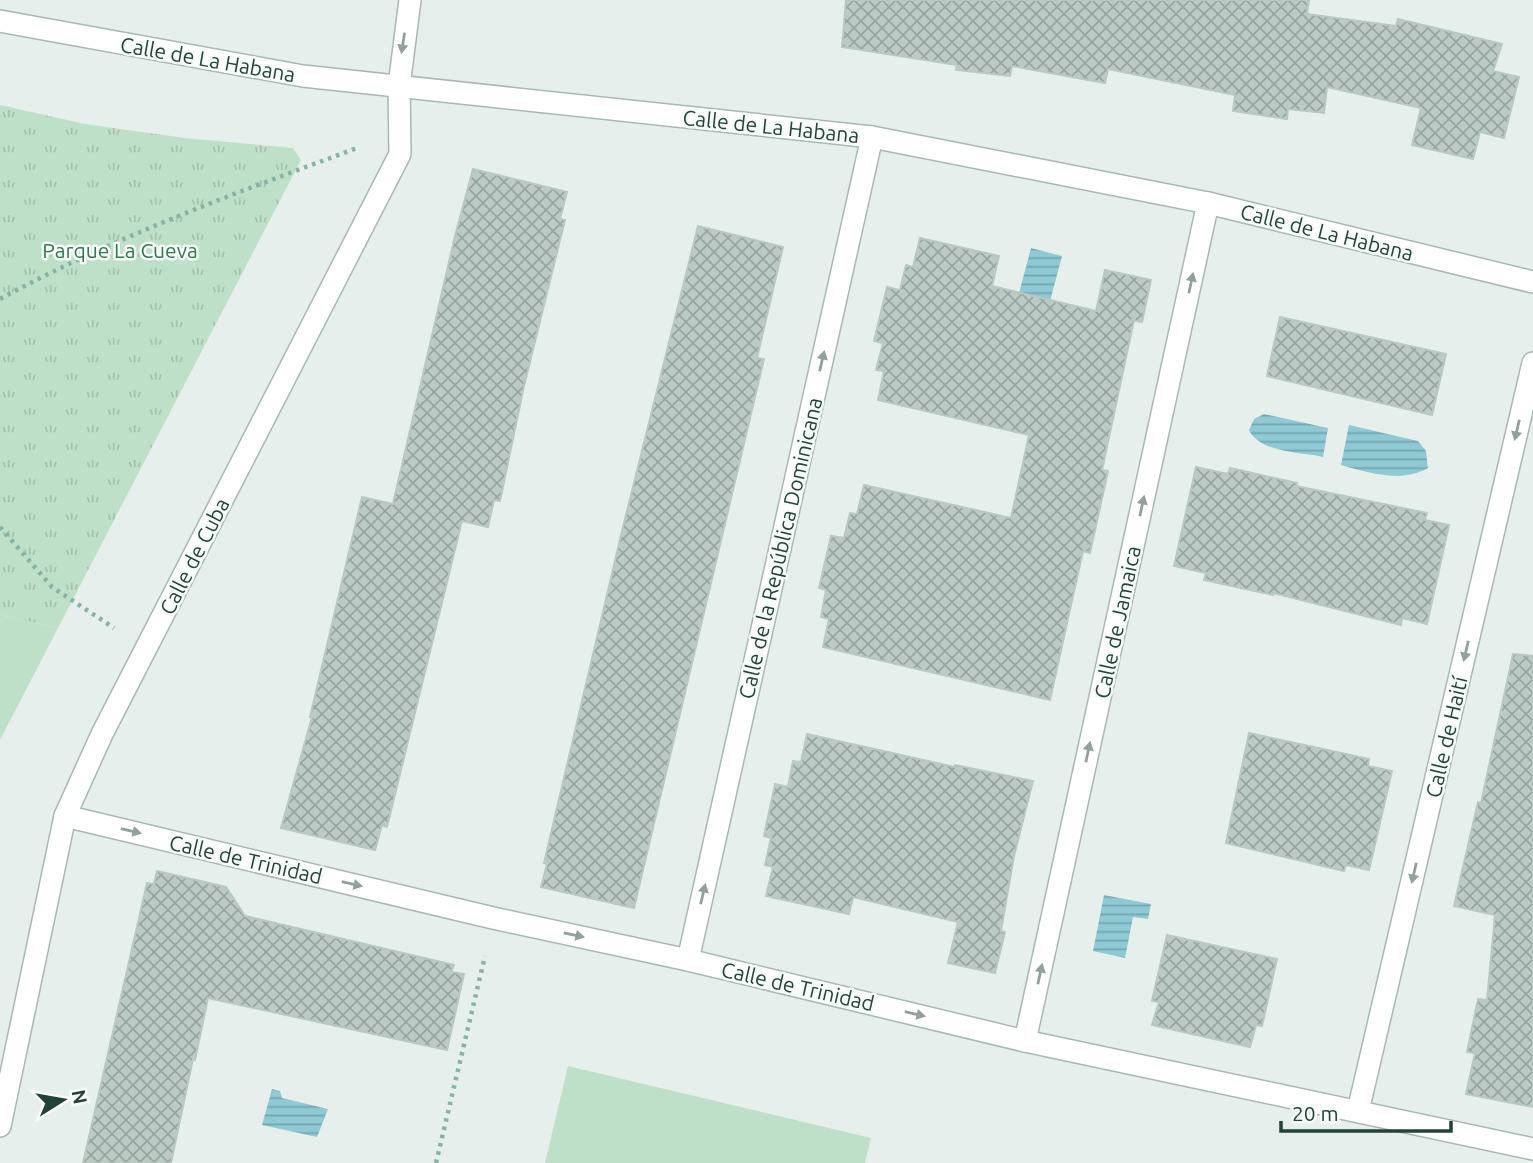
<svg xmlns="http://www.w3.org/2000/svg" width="1533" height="1163" font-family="Ubuntu,sans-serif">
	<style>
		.grass { fill: url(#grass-tufts) }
		.pitch { fill: #bfe0c8 }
		.water { fill: url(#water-rules) }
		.building { fill: url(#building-cross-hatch); stroke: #b8c9c2; stroke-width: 2 }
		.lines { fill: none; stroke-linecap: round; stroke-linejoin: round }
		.minor-casing { stroke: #a8b8b2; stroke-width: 24 }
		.path { stroke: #86b3a5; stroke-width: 4.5; stroke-dasharray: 3.5 5; stroke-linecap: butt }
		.minor { stroke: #fff; stroke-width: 21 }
		.oneway { fill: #92a09c }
		.labels { text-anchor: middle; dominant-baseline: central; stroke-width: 5; stroke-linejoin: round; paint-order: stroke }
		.street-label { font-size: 21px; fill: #24423a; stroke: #f7fbf9 }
		.park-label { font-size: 21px; fill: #2d7a4b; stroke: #f7fbf9 }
	</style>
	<defs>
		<pattern id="grass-tufts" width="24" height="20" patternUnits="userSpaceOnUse" patternTransform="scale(1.75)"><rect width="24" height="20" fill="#bfe0c8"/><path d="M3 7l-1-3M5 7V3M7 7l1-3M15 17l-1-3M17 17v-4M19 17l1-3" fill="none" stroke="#a4c1ad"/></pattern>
		<pattern id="water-rules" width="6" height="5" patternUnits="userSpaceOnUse" patternTransform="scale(1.75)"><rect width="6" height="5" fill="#8ec9d4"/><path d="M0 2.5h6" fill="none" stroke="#74a5ad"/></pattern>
		<pattern id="building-cross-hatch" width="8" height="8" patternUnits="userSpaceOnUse" patternTransform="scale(1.75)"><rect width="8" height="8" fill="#bbcac4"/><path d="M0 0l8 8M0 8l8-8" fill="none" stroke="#98a6a0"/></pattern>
	</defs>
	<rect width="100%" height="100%" fill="#e6efeb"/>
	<!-- grass -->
	<path class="grass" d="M 0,105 L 85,124 L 185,138 L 293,148 L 301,160 L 58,628 L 0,615 Z"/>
	<!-- pitch -->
	<g class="pitch">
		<path d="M 0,615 L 58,628 L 0,740 Z"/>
		<path d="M 568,1066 L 871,1138 L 865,1163 L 545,1163 Z"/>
	</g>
	<!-- water -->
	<g class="water">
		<path d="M 1031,248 L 1062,256 L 1045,320 L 1014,312 Z"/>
		<path d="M 1264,414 L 1328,428 L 1323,457 C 1301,452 1260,453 1249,430 L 1254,419 Z"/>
		<path d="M 1349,425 L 1418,441 L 1426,451 L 1428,468 C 1402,483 1369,473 1341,465 Z"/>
		<path d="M 1104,895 L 1151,904 L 1148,919 L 1133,917 L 1125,958 L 1093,951 Z"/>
		<path d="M 272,1089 L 280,1091 L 282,1098 L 328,1109 L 317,1137 L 262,1125 Z"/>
	</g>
	<!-- building -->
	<g class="building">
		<path d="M 846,0 L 1309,0 L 1307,14 L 1396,26 L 1398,19 L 1502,44 L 1493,71 L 1519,77 L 1504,138 L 1480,132 L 1473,159 L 1412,145 L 1421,108 L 1327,87 L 1324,113 L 1288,109 L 1287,119 L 1233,111 L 1235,95 L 1108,69 L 1105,83 L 1012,66 L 1010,76 L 956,70 L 957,65 L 842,47 Z"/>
		<path d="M 473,169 L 567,192 L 560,219 L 565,220 L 524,386 L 500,501 L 494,500 L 488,527 L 462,521 L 387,827 L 382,825 L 375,850 L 281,828 L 312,717 L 310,717 L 362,497 L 393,504 L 455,236 Z"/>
		<path d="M 698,226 L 783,247 L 757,358 L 764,359 L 634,908 L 541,887 L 547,864 L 544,863 L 622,531 Z"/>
		<path d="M 920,238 L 999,256 L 992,286 L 1096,311 L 1105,270 L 1151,280 L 1142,322 L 1131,320 L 1134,320 L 1102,470 L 1108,471 L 1090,553 L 1083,551 L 1050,700 L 823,647 L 829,619 L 821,617 L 826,590 L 819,588 L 831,536 L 844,538 L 850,513 L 857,514 L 864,485 L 1011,518 L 1029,435 L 878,400 L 884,371 L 876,370 L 883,343 L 874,341 L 887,287 L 900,290 L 906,265 L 913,267 Z"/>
		<path d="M 1280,317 L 1446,354 L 1432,415 L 1267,376 Z"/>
		<path d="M 1196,467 L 1228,474 L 1230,468 L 1297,483 L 1296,486 L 1427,513 L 1425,520 L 1449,525 L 1427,624 L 1402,618 L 1401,625 L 1273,593 L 1273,595 L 1204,580 L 1206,573 L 1174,566 Z"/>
		<path d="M 1513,654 L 1533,656 L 1533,1107 L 1466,1094 L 1475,1053 L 1467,1052 L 1478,999 L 1487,1000 L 1495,915 L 1454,906 L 1478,802 L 1481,803 Z"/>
		<path d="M 1249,733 L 1369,759 L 1368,766 L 1392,771 L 1369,870 L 1346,865 L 1344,871 L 1226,843 Z"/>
		<path d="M 807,734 L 955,767 L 955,765 L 1033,781 L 1014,856 L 1001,931 L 1005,932 L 995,973 L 948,963 L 958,922 L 853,897 L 849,914 L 766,896 L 773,867 L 765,865 L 771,838 L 764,836 L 775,784 L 788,787 L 793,761 L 801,762 Z"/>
		<path d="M 157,871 L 226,887 L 245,916 L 454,965 L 451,972 L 464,974 L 447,1050 L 208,998 L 195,1060 L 193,1059 L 171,1163 L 83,1163 L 147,883 L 154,884 Z"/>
		<path d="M 1167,935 L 1277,959 L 1262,1026 L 1256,1025 L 1250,1047 L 1152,1025 L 1159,1002 L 1152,1001 Z"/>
	</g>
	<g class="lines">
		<!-- minor casing -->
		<g class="minor-casing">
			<g id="minor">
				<path d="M 0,21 L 303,76 L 872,137 L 1208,203 L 1533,282"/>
				<path d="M 65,816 L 493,918 L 688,960 L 1025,1041 L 1533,1149"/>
				<path d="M 688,960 L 872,137"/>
				<path d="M 1025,1041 L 1208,203"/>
				<path d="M 1358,1111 L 1533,363"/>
				<path d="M 0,1126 L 65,816 L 102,734 L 400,154 L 399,86 L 410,0"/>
			</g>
		</g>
		<!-- path -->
		<g class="path">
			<path d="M 0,299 C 114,237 236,193 357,148"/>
			<path d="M 0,527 L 52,587 L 114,628"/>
			<path d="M 436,1163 L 485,956"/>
		</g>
		<!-- minor -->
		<use href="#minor" class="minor"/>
	</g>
	<!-- one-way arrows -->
	<defs><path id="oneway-solid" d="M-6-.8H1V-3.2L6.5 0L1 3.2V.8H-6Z" transform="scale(1.75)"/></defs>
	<g class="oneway">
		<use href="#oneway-solid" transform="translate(403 43) rotate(99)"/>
		<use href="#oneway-solid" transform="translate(1191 283) rotate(-78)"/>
		<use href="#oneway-solid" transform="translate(822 361) rotate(-77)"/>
		<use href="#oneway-solid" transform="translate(1517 430) rotate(103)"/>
		<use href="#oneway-solid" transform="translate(1142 506) rotate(-78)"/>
		<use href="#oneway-solid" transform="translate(1466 651) rotate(103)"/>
		<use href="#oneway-solid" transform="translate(1088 752) rotate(-78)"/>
		<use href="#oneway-solid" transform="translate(131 831) rotate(13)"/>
		<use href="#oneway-solid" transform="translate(1414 873) rotate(103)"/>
		<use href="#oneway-solid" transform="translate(352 884) rotate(13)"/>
		<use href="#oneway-solid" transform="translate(703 894) rotate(-77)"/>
		<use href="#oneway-solid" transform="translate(574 935) rotate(12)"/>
		<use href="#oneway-solid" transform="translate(1040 974) rotate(-78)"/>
		<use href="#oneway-solid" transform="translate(915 1014) rotate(13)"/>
	</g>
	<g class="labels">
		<!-- street labels -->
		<g class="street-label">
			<text transform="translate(208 59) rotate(10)">Calle de La Habana</text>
			<text transform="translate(771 126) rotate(6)">Calle de La Habana</text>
			<text transform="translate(1327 232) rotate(14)">Calle de La Habana</text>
			<text transform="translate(780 548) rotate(-77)">Calle de la República Dominicana</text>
			<text transform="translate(194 556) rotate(-63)">Calle de Cuba</text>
			<text transform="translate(1117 622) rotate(-78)">Calle de Jamaica</text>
			<text transform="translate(1446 737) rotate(-77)">Calle de Haití</text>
			<text transform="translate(246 859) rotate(13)">Calle de Trinidad</text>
			<text transform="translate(798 986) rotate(13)">Calle de Trinidad</text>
		</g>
		<!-- park labels -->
		<g class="park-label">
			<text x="120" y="250">Parque La Cueva</text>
		</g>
	</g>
	<!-- north arrow -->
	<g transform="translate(63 1100) rotate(79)" stroke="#f7fbf9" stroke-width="5" paint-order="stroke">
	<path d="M0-5L12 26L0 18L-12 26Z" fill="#24423a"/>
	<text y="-10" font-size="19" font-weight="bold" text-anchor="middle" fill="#24423a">N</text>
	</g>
	<!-- scale -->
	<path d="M1281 1121v10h170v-10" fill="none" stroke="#24423a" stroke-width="3.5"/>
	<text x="1292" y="1121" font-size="21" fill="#24423a" stroke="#f7fbf9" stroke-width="5" paint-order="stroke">20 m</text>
</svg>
